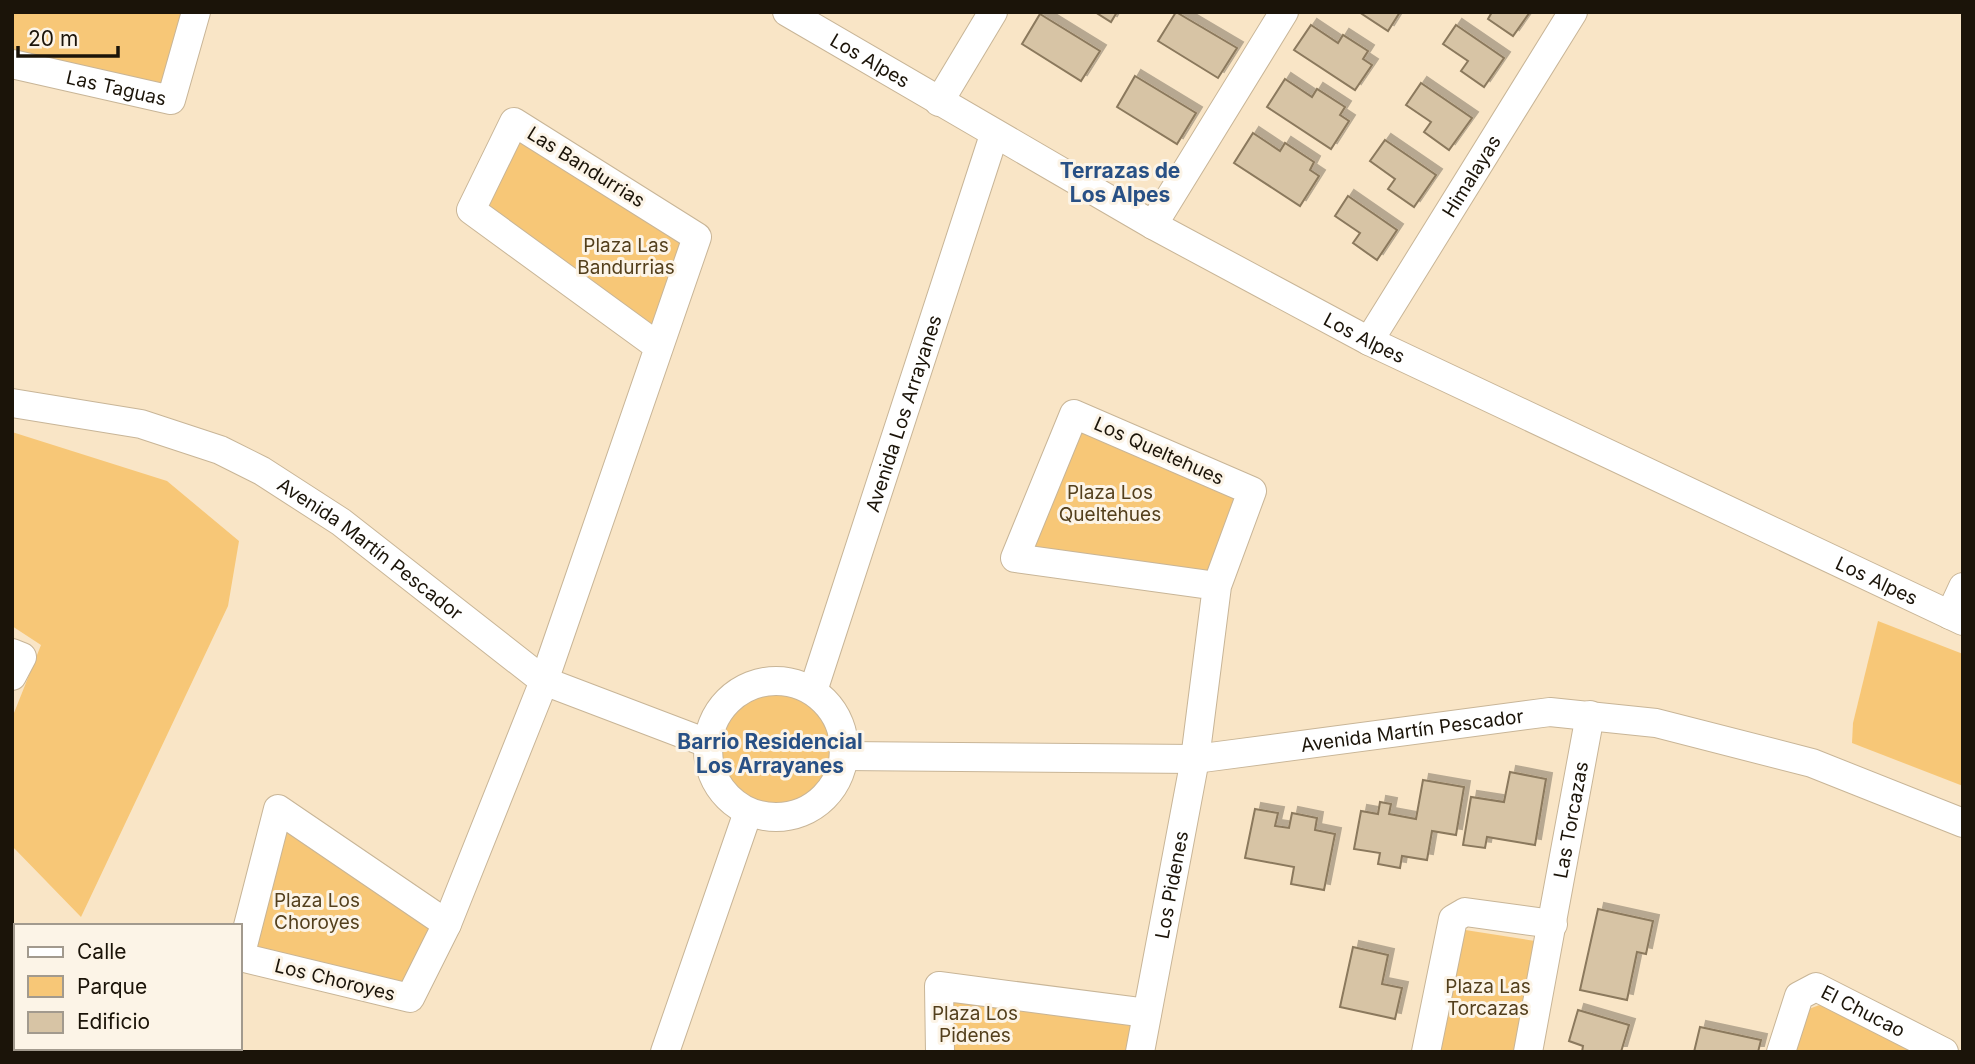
<svg xmlns="http://www.w3.org/2000/svg" width="1975" height="1064" font-family="Inter,sans-serif">
	<style>
		.green { fill: #f7c777 }
		.building { fill: #d7c4a5; stroke: #8b795d; stroke-width: 2; filter: url(#shadow) }
		.lines { fill: none; stroke-linecap: round; stroke-linejoin: round }
		.street-casing { stroke: #c8b597; stroke-width: 30 }
		.street { stroke: #fff; stroke-width: 28 }
		.labels { text-anchor: middle; dominant-baseline: central; stroke-width: 6; stroke-linejoin: round; paint-order: stroke }
		.street-label { font-size: 19px; fill: #1b1409; stroke: #fcf4e7 }
		.park-label { font-size: 19px; fill: #533f1c; stroke: #fcf4e7 }
		.neighbourhood-label { font-size: 21px; font-weight: bold; fill: #285085; stroke: #fcf4e7 }
	</style>
	<defs>
		<filter id="shadow"><feDropShadow dx="6" dy="-6" stdDeviation="0" flood-color="#0004"/></filter>
	</defs>
	<rect width="100%" height="100%" fill="#f9e5c6"/>
	<!-- green -->
	<g class="green">
		<path d="M 12,12 L 187,12 L 167,95 L 12,56 Z"/>
		<path d="M 519,137 L 684,241 L 653,330 L 485,207 Z"/>
		<path d="M 1077,421 L 1245,494 L 1214,581 L 1021,554 Z"/>
		<path d="M 12,432 L 167,481 L 239,541 L 228,606 L 81,917 L 12,846 L 12,718 L 41,645 L 12,626 Z"/>
		<path d="M 1878,621 L 1963,654 L 1963,786 L 1852,743 L 1853,723 Z"/>
		<circle cx="776" cy="749" r="63"/>
		<path d="M 285,828 L 433,927 L 404,985 L 254,949 Z"/>
		<path d="M 1459,929 L 1541,942 L 1520,1052 L 1434,1052 Z"/>
		<path d="M 943,991 L 1142,1016 L 1136,1052 L 945,1052 Z"/>
		<path d="M 1825,1003 L 1921,1052 L 1792,1052 L 1806,1010 Z"/>
	</g>
	<!-- building -->
	<g class="building">
		<path d="M 1095,12 L 1117,12 L 1111,22 Z"/>
		<path d="M 1176,12 L 1237,48 L 1218,78 L 1158,41 Z"/>
		<path d="M 1359,12 L 1400,12 L 1388,31 Z"/>
		<path d="M 1492,12 L 1530,12 L 1513,36 L 1488,19 Z"/>
		<path d="M 1040,14 L 1100,51 L 1081,81 L 1022,44 Z"/>
		<path d="M 1311,25 L 1338,43 L 1343,35 L 1368,51 L 1363,59 L 1372,65 L 1355,90 L 1294,50 Z"/>
		<path d="M 1456,25 L 1504,58 L 1484,87 L 1461,71 L 1468,61 L 1443,44 Z"/>
		<path d="M 1135,76 L 1196,113 L 1177,144 L 1117,107 Z"/>
		<path d="M 1285,79 L 1312,97 L 1317,89 L 1345,107 L 1340,115 L 1349,121 L 1331,149 L 1267,107 Z"/>
		<path d="M 1421,83 L 1472,118 L 1449,150 L 1424,132 L 1431,122 L 1406,105 Z"/>
		<path d="M 1253,133 L 1280,151 L 1285,143 L 1314,162 L 1310,170 L 1319,176 L 1300,206 L 1234,163 Z"/>
		<path d="M 1385,140 L 1436,175 L 1414,207 L 1388,189 L 1395,179 L 1370,161 Z"/>
		<path d="M 1348,196 L 1397,230 L 1377,260 L 1353,243 L 1360,233 L 1335,216 Z"/>
		<path d="M 1510,772 L 1546,779 L 1535,845 L 1487,837 L 1485,848 L 1463,845 L 1471,797 L 1504,802 Z"/>
		<path d="M 1423,780 L 1464,787 L 1456,835 L 1432,831 L 1427,860 L 1402,856 L 1400,868 L 1378,864 L 1380,853 L 1354,849 L 1361,811 L 1378,814 L 1380,802 L 1391,804 L 1389,814 L 1416,819 Z"/>
		<path d="M 1255,809 L 1278,813 L 1275,826 L 1289,828 L 1292,813 L 1317,818 L 1315,830 L 1335,834 L 1324,890 L 1291,884 L 1294,867 L 1245,858 Z"/>
		<path d="M 1598,909 L 1653,921 L 1646,954 L 1637,952 L 1627,1000 L 1580,990 Z"/>
		<path d="M 1353,947 L 1388,955 L 1382,984 L 1402,988 L 1395,1019 L 1340,1007 Z"/>
		<path d="M 1578,1010 L 1629,1025 L 1621,1052 L 1582,1052 L 1583,1046 L 1569,1041 Z"/>
		<path d="M 1700,1027 L 1761,1040 L 1758,1052 L 1694,1052 Z"/>
	</g>
	<g class="lines">
		<!-- street casing -->
		<g class="street-casing">
			<g id="street">
				<path id="s1" d="M 787,12 L 1153,225 L 1369,341 L 1963,621"/>
				<path id="s2" d="M 12,64 L 171,100 L 196,12"/>
				<path d="M 939,102 L 993,12"/>
				<path d="M 1153,225 L 1284,12"/>
				<path id="s3" d="M 1369,341 L 1573,12"/>
				<path id="s4" d="M 12,403 L 141,424 L 220,450 L 262,471 L 341,522 L 544,681 L 707,743"/>
				<path d="M 1950,615 L 1963,587"/>
				<path d="M 12,653 L 22,657 L 12,676"/>
				<circle cx="776" cy="749" r="68"/>
				<path id="s5" d="M 813,691 L 994,135"/>
				<path id="s6" d="M 844,756 L 1195,759 L 1550,712 L 1656,723 L 1812,763 L 1963,823"/>
				<path d="M 278,809 L 447,924 L 410,998 L 240,957 Z"/>
				<path d="M 447,924 L 544,681 L 697,237 L 514,122 L 471,210 L 659,347"/>
				<path d="M 665,1052 L 748,812"/>
				<path d="M 940,1052 L 939,986 L 1147,1013"/>
				<path id="s7" d="M 1140,1052 L 1195,759 L 1217,586 L 1252,491 L 1074,414 L 1015,558 L 1217,586"/>
				<path d="M 1426,1052 L 1453,919 L 1465,912 L 1553,924"/>
				<path id="s8" d="M 1528,1052 L 1590,715"/>
				<path id="s9" d="M 1781,1052 L 1799,996 L 1816,987 L 1944,1052"/>
			</g>
		</g>
		<!-- street -->
		<use href="#street" class="street"/>
	</g>
	<g class="labels">
		<!-- street labels -->
		<g class="street-label">
			<text stroke="none"><textPath href="#s1" startOffset="96">Los Alpes</textPath></text>
			<text stroke="none"><textPath href="#s2" startOffset="107">Las Taguas</textPath></text>
			<text transform="translate(586 167) rotate(32)">Las Bandurrias</text>
			<text stroke="none"><textPath href="#s3" startOffset="194">Himalayas</textPath></text>
			<text stroke="none"><textPath href="#s1" startOffset="663">Los Alpes</textPath></text>
			<text stroke="none"><textPath href="#s5" startOffset="292">Avenida Los Arrayanes</textPath></text>
			<text transform="translate(1159 451) rotate(24)">Los Queltehues</text>
			<text stroke="none"><textPath href="#s4" startOffset="394">Avenida Martín Pescador</textPath></text>
			<text stroke="none"><textPath href="#s1" startOffset="1230">Los Alpes</textPath></text>
			<text stroke="none"><textPath href="#s6" startOffset="570">Avenida Martín Pescador</textPath></text>
			<text stroke="none"><textPath href="#s8" startOffset="236">Las Torcazas</textPath></text>
			<text stroke="none"><textPath href="#s7" startOffset="170">Los Pidenes</textPath></text>
			<text transform="translate(335 980) rotate(14)">Los Choroyes</text>
			<text stroke="none"><textPath href="#s9" startOffset="131">El Chucao</textPath></text>
		</g>
		<!-- park labels -->
		<g class="park-label">
			<text x="626" y="245">Plaza Las<tspan x="626" dy="22">Bandurrias</tspan></text>
			<text x="1110" y="492">Plaza Los<tspan x="1110" dy="22">Queltehues</tspan></text>
			<text x="317" y="900">Plaza Los<tspan x="317" dy="22">Choroyes</tspan></text>
			<text x="1488" y="986">Plaza Las<tspan x="1488" dy="22">Torcazas</tspan></text>
			<text x="975" y="1013">Plaza Los<tspan x="975" dy="22">Pidenes</tspan></text>
		</g>
		<!-- neighbourhood labels -->
		<g class="neighbourhood-label">
			<text x="1120" y="170">Terrazas de<tspan x="1120" dy="24">Los Alpes</tspan></text>
			<text x="770" y="741">Barrio Residencial<tspan x="770" dy="24">Los Arrayanes</tspan></text>
		</g>
	</g>
	<!-- border -->
	<rect width="1975" height="1064" fill="none" stroke="#1b1409" stroke-width="28"/>
	<!-- legend -->
	<rect x="14" y="924" width="228" height="126" fill="#fcf4e7" stroke="#a29a8e" stroke-width="2"/>
	<rect x="28" y="947" width="35" height="10" fill="#ffffff" stroke="#a29a8e" stroke-width="2"/>
	<text x="77" y="959" font-size="21" fill="#1b1409">Calle</text>
	<rect x="28" y="976" width="35" height="21" fill="#f7c777" stroke="#a29a8e" stroke-width="2"/>
	<text x="77" y="994" font-size="21" fill="#1b1409">Parque</text>
	<rect x="28" y="1012" width="35" height="21" fill="#d7c4a5" stroke="#a29a8e" stroke-width="2"/>
	<text x="77" y="1029" font-size="21" fill="#1b1409">Edificio</text>
	<!-- scale -->
	<path d="M18 46v10h100v-10" fill="none" stroke="#1b1409" stroke-width="3.5"/>
	<text x="28" y="46" font-size="21" fill="#1b1409" stroke="#fcf4e7" stroke-width="5" paint-order="stroke">20 m</text>
</svg>
